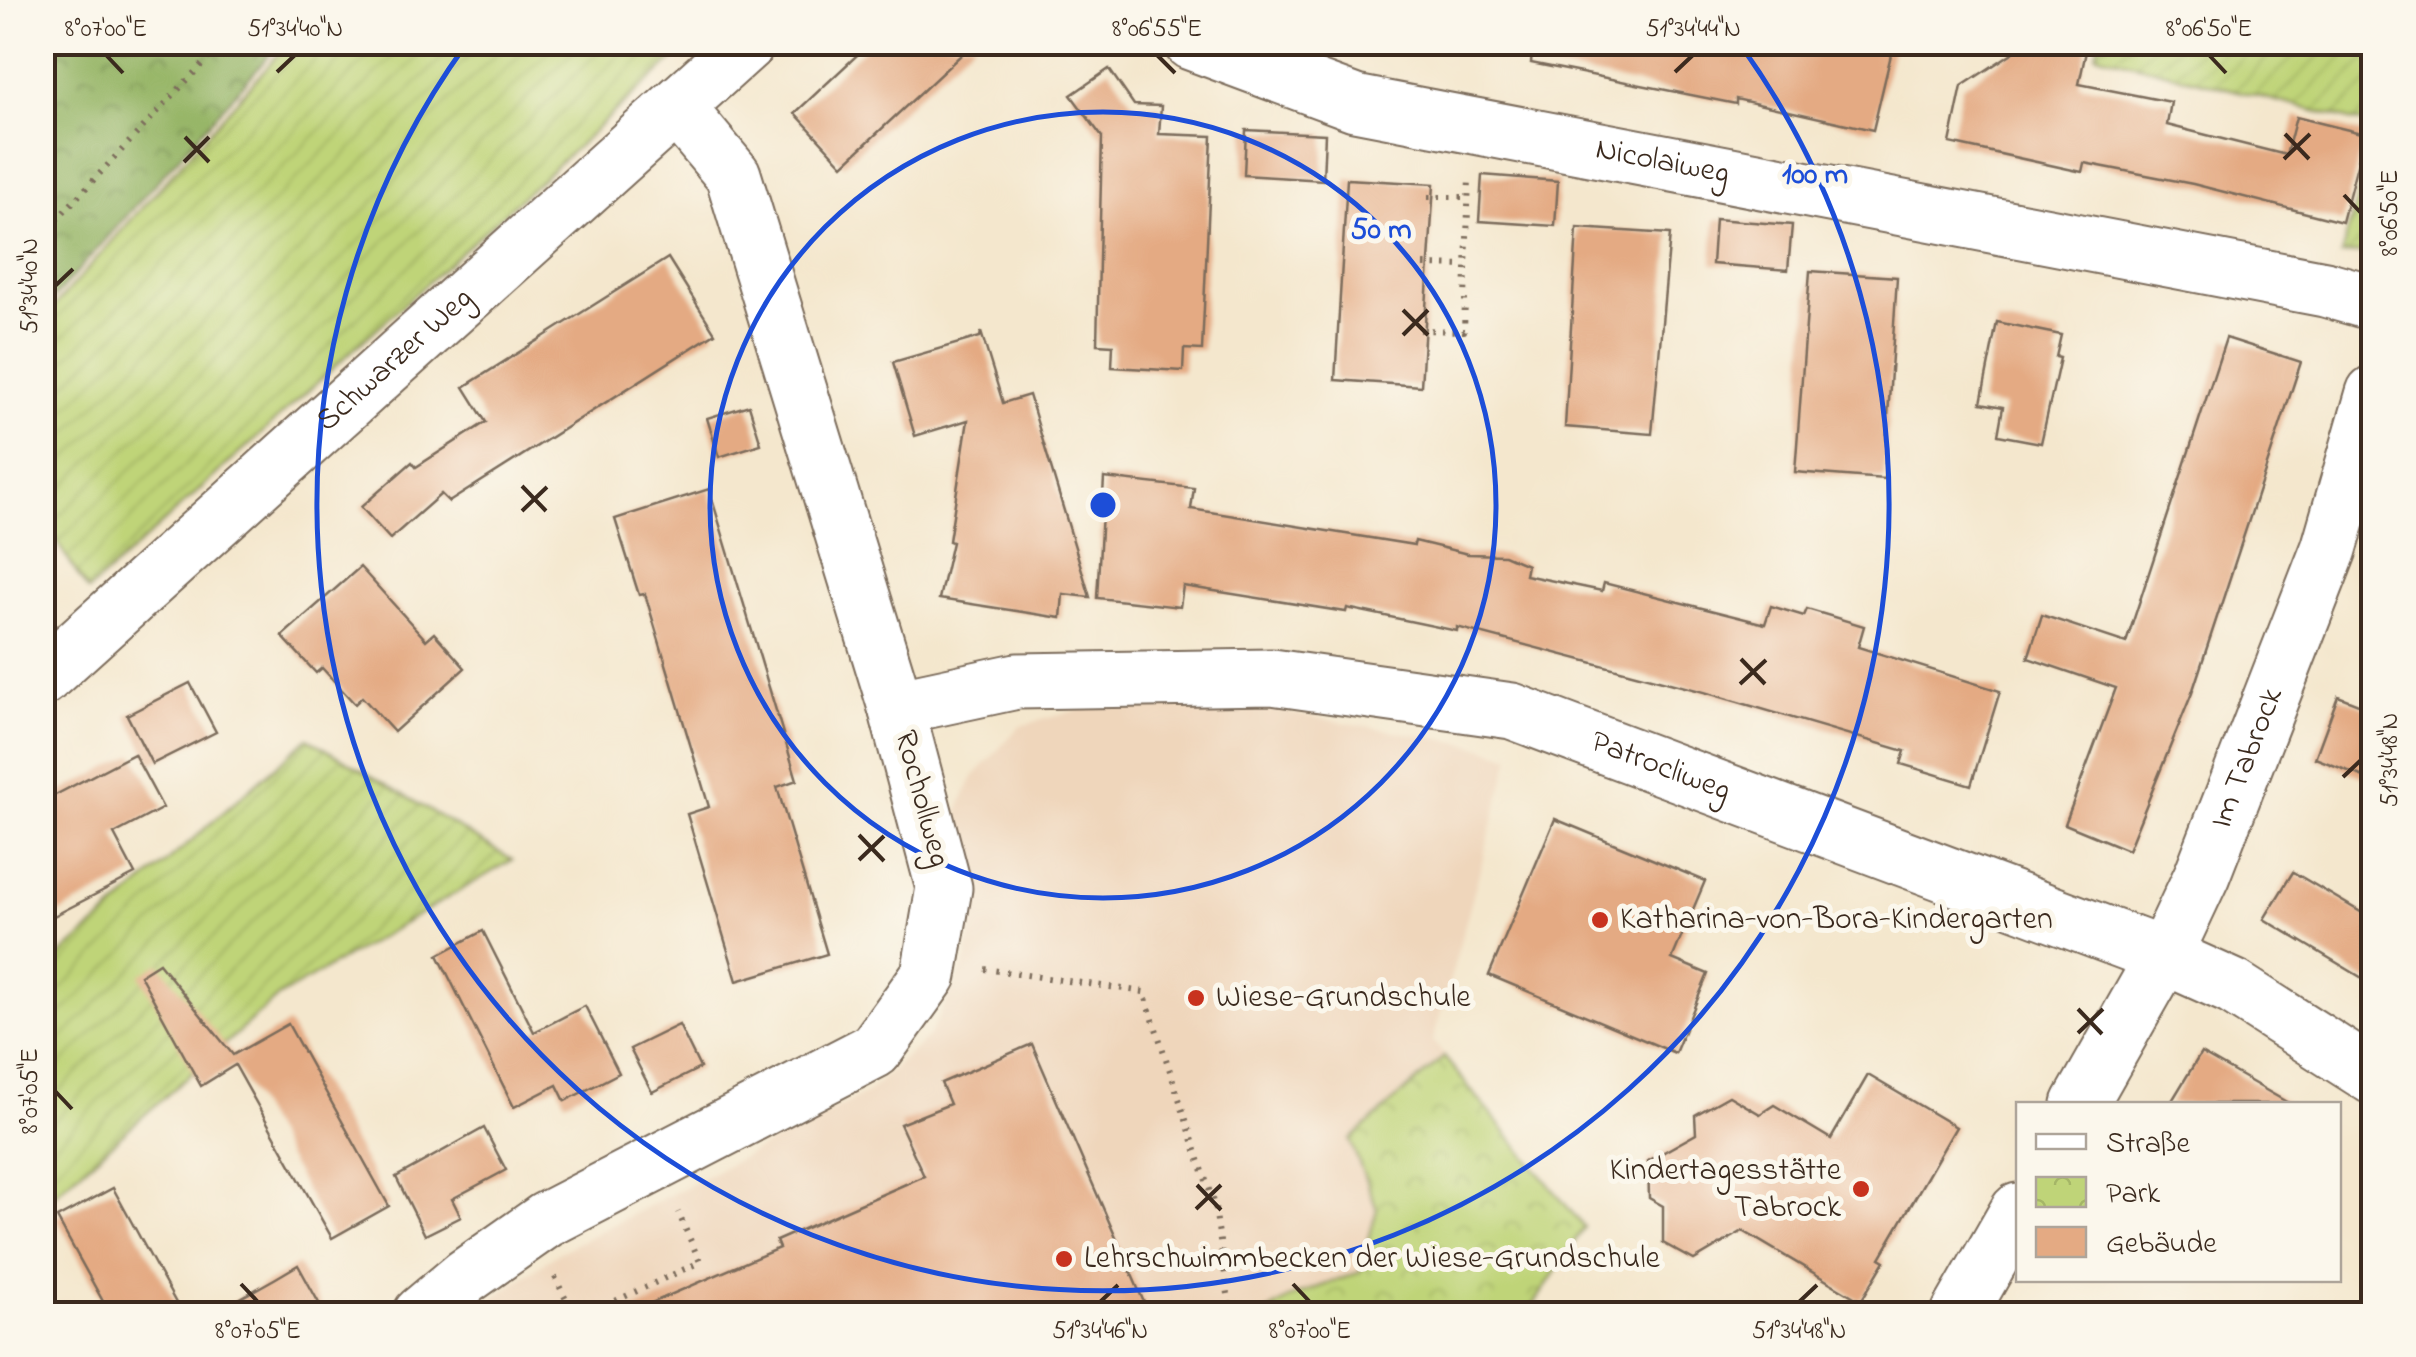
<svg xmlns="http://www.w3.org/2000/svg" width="2416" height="1357" font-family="'Indie Flower',sans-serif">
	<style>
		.built { fill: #efd6bb }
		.forest { fill: url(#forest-crowns); stroke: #697043; stroke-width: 2.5 }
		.park { fill: url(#park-crowns); stroke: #7d7f4b; stroke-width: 2.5 }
		.garden { fill: url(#garden-furrows); stroke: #7d7f4b; stroke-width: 2.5 }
		.building { fill: #e4aa83 }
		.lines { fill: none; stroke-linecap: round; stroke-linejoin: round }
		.minor-casing { stroke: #7c6c5b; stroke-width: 59 }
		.path { stroke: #7c6c5b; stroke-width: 6; stroke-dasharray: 2.5 8; stroke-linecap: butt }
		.minor { stroke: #fff; stroke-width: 55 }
		.ticks { fill: none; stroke: #3b2a1e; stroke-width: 4 }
		.ring { fill: none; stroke: #1d4ed8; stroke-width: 5 }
		.poi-dot { fill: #c8321e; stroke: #fbf7ec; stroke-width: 4 }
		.labels { text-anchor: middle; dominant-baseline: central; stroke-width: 10; stroke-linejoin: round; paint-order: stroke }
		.street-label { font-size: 32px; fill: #3b2a1e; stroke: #fbf7ec }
		.poi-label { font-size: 32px; fill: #3b2a1e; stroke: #fbf7ec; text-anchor: start }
		.centre { fill: #1d4ed8; stroke: #fbf7ec; stroke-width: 5 }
		.ring-label { font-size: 30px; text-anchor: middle; font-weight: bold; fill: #1d4ed8; stroke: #fbf7ec; stroke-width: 10; stroke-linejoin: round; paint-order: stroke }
		.neatline { fill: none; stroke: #3b2a1e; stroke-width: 4 }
		.ticks-label { font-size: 25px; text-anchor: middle; fill: #3b2a1e }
	</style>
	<defs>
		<pattern id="forest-crowns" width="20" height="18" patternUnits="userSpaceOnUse" patternTransform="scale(2.5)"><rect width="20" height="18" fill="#97b668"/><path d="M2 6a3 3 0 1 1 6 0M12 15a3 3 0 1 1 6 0" fill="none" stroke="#7c9455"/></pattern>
		<pattern id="park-crowns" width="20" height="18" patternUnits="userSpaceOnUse" patternTransform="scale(2.5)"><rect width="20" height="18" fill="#bfd478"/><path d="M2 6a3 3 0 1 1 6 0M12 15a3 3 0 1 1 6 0" fill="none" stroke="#a5b667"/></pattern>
		<pattern id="garden-furrows" width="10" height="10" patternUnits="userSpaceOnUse" patternTransform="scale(2.5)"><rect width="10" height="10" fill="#bfd478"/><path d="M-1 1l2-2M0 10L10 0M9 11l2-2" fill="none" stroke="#a5b667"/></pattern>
	</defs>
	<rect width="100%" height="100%" fill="#fbf7ec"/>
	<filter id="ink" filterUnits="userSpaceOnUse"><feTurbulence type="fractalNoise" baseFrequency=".01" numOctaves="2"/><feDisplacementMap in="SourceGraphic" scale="20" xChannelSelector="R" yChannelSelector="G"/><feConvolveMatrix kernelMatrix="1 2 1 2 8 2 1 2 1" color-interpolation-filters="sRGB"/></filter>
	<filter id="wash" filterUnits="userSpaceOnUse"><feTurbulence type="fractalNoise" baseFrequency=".0048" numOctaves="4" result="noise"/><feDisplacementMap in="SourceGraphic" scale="40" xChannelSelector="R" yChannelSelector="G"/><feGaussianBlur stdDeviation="2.25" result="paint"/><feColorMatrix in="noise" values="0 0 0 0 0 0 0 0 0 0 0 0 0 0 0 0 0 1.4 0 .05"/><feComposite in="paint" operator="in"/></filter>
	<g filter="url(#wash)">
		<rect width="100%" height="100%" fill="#f4e7cd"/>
		<!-- built -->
		<path class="built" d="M 1251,706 L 1468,744 L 1511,756 L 1433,1041 L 1584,1227 L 1528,1314 L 470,1314 L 558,1253 L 867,1093 L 929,1036 L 967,960 L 974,885 L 957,813 L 973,777 L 1020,726 L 1088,707 Z"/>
		<!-- forest -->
		<path class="forest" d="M 43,42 L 280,43 L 43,310 L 42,43 Z"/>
		<!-- park -->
		<path class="park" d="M 1444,1057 L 1584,1227 L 1528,1314 L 1264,1314 L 1294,1296 L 1360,1272 L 1377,1209 L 1350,1140 Z"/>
		<!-- garden -->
		<g class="garden">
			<path d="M 289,42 L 691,43 L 88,591 L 43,520 L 43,319 Z"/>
			<path d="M 2099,42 L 2373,43 L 2373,126 L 2096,54 Z"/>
			<path d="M 2373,143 L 2373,224 L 2367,252 L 2341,255 Z"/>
			<path d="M 308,738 L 512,860 L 278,997 L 43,1204 L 42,972 Z"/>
		</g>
		<g id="blocks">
			<!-- building -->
			<g class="building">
				<path d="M 871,42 L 975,42 L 843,165 L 795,113 Z"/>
				<path d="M 1533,42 L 1894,42 L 1873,130 L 1736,99 L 1736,104 L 1531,63 Z"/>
				<path d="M 2029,42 L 2088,42 L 2079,84 L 2171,102 L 2167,125 L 2286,155 L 2296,117 L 2365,134 L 2342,222 L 2193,184 L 2084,163 L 2082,172 L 1950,143 L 1962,86 Z"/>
				<path d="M 1109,69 L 1134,105 L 1161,106 L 1159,134 L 1212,136 L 1202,350 L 1184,349 L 1183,371 L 1112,367 L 1113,345 L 1097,344 L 1102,137 L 1071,95 Z"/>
				<path d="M 1246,130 L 1325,134 L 1323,180 L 1244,175 Z"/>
				<path d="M 1482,175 L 1558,181 L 1555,226 L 1479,221 Z"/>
				<path d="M 1347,179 L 1434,184 L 1421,386 L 1335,380 Z"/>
				<path d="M 1715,219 L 1792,225 L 1788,270 L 1712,264 Z"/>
				<path d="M 1577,228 L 1670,234 L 1652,434 L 1565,427 Z"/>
				<path d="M 668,258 L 715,333 L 449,502 L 441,494 L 390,539 L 361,507 L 412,462 L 416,467 L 486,422 L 464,387 Z"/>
				<path d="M 1810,271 L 1897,277 L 1884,479 L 1795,472 Z"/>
				<path d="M 1997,322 L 2061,335 L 2056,357 L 2060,358 L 2041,443 L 1998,435 L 2003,407 L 1981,403 Z"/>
				<path d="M 981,332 L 1003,403 L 1029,395 L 1090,597 L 1063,594 L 1061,618 L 939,599 L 952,542 L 949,541 L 968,420 L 915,436 L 893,362 L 980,337 Z"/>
				<path d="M 2226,338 L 2301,362 L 2192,693 L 2128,850 L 2065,824 L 2116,688 L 2028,658 L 2042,615 L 2126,643 Z"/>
				<path d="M 749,405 L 761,444 L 719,457 L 707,418 Z"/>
				<path d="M 1104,478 L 1194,488 L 1191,509 L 1414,545 L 1415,541 L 1468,554 L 1504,555 L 1527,565 L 1525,575 L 1602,591 L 1604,583 L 1765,624 L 1771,606 L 1804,616 L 1807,609 L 1864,626 L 1858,647 L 2000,691 L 1971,785 L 1901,764 L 1905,751 L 1704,692 L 1457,627 L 1457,631 L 1347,608 L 1346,612 L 1183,586 L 1180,607 L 1097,598 Z"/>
				<path d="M 709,489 L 797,780 L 777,787 L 827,954 L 737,981 L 687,814 L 709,807 L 645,594 L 639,595 L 615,519 Z"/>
				<path d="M 360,567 L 426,640 L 434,633 L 465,668 L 394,732 L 362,697 L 355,704 L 322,668 L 316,673 L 282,636 Z"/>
				<path d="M 190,683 L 216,732 L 152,764 L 127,715 Z"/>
				<path d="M 2338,696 L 2374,710 L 2374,781 L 2315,758 Z"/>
				<path d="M 134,754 L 163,808 L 114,834 L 135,874 L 42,922 L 42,802 Z"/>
				<path d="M 1555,819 L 1705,881 L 1672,959 L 1708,974 L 1675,1053 L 1489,975 Z"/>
				<path d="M 2293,872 L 2374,920 L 2374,985 L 2264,919 Z"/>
				<path d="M 483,931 L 534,1032 L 585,1006 L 619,1073 L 565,1101 L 557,1085 L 514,1107 L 438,955 Z"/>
				<path d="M 159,963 L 233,1055 L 288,1024 L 389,1206 L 332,1238 L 235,1065 L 201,1086 L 140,975 Z"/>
				<path d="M 679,1025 L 700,1068 L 652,1092 L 630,1049 Z"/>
				<path d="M 1032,1044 L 1149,1314 L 626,1314 L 779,1248 L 776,1241 L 924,1176 L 900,1124 L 950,1104 L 941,1083 Z"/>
				<path d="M 2201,1053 L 2290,1104 L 2170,1104 Z"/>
				<path d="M 1868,1075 L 1956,1127 L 1880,1258 L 1885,1261 L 1861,1301 L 1743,1231 L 1694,1260 L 1663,1243 L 1663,1206 L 1649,1198 L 1648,1161 L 1696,1134 L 1695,1115 L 1729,1096 L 1760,1114 L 1774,1105 L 1831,1139 Z"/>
				<path d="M 484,1128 L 506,1170 L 452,1199 L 461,1217 L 425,1235 L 396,1177 Z"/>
				<path d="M 113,1188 L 155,1265 L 182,1314 L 110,1314 L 57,1218 Z"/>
				<path d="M 298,1265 L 325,1314 L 212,1314 L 276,1278 Z"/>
			</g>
		</g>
	</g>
	<g filter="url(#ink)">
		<use href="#blocks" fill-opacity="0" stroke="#7c6c5b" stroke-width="2.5"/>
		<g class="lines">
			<!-- minor casing -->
			<g class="minor-casing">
				<g id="minor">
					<path id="s1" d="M 1191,42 L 1355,103 L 2325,289 L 2374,303"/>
					<path id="s2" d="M 42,678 L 748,42"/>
					<path id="s3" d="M 896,707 L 1017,681 L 1272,677 L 1512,711 L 2164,956 L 2233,987 L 2374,1077"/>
					<path id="s4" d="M 2080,1104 L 2164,956 L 2202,875 L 2329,549 L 2374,393"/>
					<path d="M 421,1314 L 465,1277 L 546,1220 L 875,1050 L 929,975 L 944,888 L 896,707 L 733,175 L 677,108"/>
					<path d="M 1959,1314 L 2018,1211"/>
				</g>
			</g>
			<!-- path -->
			<g class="path">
				<path d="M 1428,197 L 1469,197"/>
				<path d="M 42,235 L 223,42"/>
				<path d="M 1424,265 L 1466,266"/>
				<path d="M 1420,330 L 1464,331 L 1469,177"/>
				<path d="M 985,969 L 1144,992 L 1215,1208 L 1231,1314"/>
				<path d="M 555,1277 L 573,1314"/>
				<path d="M 587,1314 L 700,1262 L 678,1212"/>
			</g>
			<!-- minor -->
			<use href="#minor" class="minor"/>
		</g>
	</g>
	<!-- ticks -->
	<path class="ticks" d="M 106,55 L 123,73M 1157,55 L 1175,73M 2209,55 L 2226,73M 277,72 L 295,55M 1675,72 L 1693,55M 2285,134 L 2309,159M 185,137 L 209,162M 2284,159 L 2310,134M 184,162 L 209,137M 2344,195 L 2361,213M 55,286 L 73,269M 1403,310 L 1428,335M 1403,335 L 1428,310M 522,486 L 546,511M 522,511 L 547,487M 1741,659 L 1765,684M 1740,684 L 1766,660M 2343,777 L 2361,760M 859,835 L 884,861M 859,860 L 884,836M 2078,1009 L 2102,1034M 2078,1033 L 2103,1009M 55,1091 L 72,1109M 1197,1185 L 1221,1210M 1196,1209 L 1221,1185M 241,1284 L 258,1302M 1293,1284 L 1310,1302M 1100,1302 L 1118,1285M 1799,1302 L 1817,1285"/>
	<!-- distance rings -->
	<g class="ring">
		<circle cx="1103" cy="505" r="393"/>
		<path d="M1739 43A786 786 0 1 1 467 43"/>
	</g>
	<!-- markers -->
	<g class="poi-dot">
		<circle cx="1600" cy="920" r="10"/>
		<circle cx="1196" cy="998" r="10"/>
		<circle cx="1861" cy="1189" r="10"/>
		<circle cx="1064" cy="1259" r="10"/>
	</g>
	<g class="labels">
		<!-- street labels -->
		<g class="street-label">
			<text stroke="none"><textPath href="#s1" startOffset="488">Nicolaiweg</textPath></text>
			<text stroke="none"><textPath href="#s2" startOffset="475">Schwarzer Weg</textPath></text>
			<text stroke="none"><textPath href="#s4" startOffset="385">Im Tabrock</textPath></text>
			<text stroke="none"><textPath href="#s3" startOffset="780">Patrocliweg</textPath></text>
			<text transform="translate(921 799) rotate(75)">Rochollweg</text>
		</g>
		<!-- poi labels -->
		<g class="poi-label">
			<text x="1620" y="920">Katharina-von-Bora-Kindergarten</text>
			<text x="1216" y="998">Wiese-Grundschule</text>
			<text x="1841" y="1171" text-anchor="end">Kindertagesstätte<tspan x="1841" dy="37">Tabrock</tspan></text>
			<text x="1084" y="1259">Lehrschwimmbecken der Wiese-Grundschule</text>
		</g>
	</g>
	<circle cx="1103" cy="505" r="15" class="centre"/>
	<g class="ring-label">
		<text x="1815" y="183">100 m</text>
		<text x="1381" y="238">50 m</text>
	</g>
	<!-- margin -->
	<rect width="2416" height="1357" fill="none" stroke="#fbf7ec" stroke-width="110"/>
	<!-- legend -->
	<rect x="2016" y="1102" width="325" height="180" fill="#fbf7ec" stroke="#aea59a" stroke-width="2.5"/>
	<rect x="2036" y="1134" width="50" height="15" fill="#ffffff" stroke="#aea59a" stroke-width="2.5"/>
	<text x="2106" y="1152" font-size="30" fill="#3b2a1e">Straße</text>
	<rect x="2036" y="1177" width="50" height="30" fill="url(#park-crowns)" stroke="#aea59a" stroke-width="2.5"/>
	<text x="2106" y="1202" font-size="30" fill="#3b2a1e">Park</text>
	<rect x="2036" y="1227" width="50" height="30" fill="#e4aa83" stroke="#aea59a" stroke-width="2.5"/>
	<text x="2106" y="1252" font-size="30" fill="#3b2a1e">Gebäude</text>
	<rect x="55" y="55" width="2306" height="1247" class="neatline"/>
	<g class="ticks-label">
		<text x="106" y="36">8°07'00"E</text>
		<text x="295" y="36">51°34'40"N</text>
		<text x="1157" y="36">8°06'55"E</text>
		<text x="1693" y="36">51°34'44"N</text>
		<text x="2209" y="36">8°06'50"E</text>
		<text transform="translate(2388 213) rotate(-90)" y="9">8°06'50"E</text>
		<text transform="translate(28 286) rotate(-90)" y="9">51°34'40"N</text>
		<text transform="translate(2388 760) rotate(-90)" y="9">51°34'48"N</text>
		<text transform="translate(28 1091) rotate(-90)" y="9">8°07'05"E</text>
		<text x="258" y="1338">8°07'05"E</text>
		<text x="1100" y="1338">51°34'46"N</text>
		<text x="1310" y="1338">8°07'00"E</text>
		<text x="1799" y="1338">51°34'48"N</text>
	</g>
</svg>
